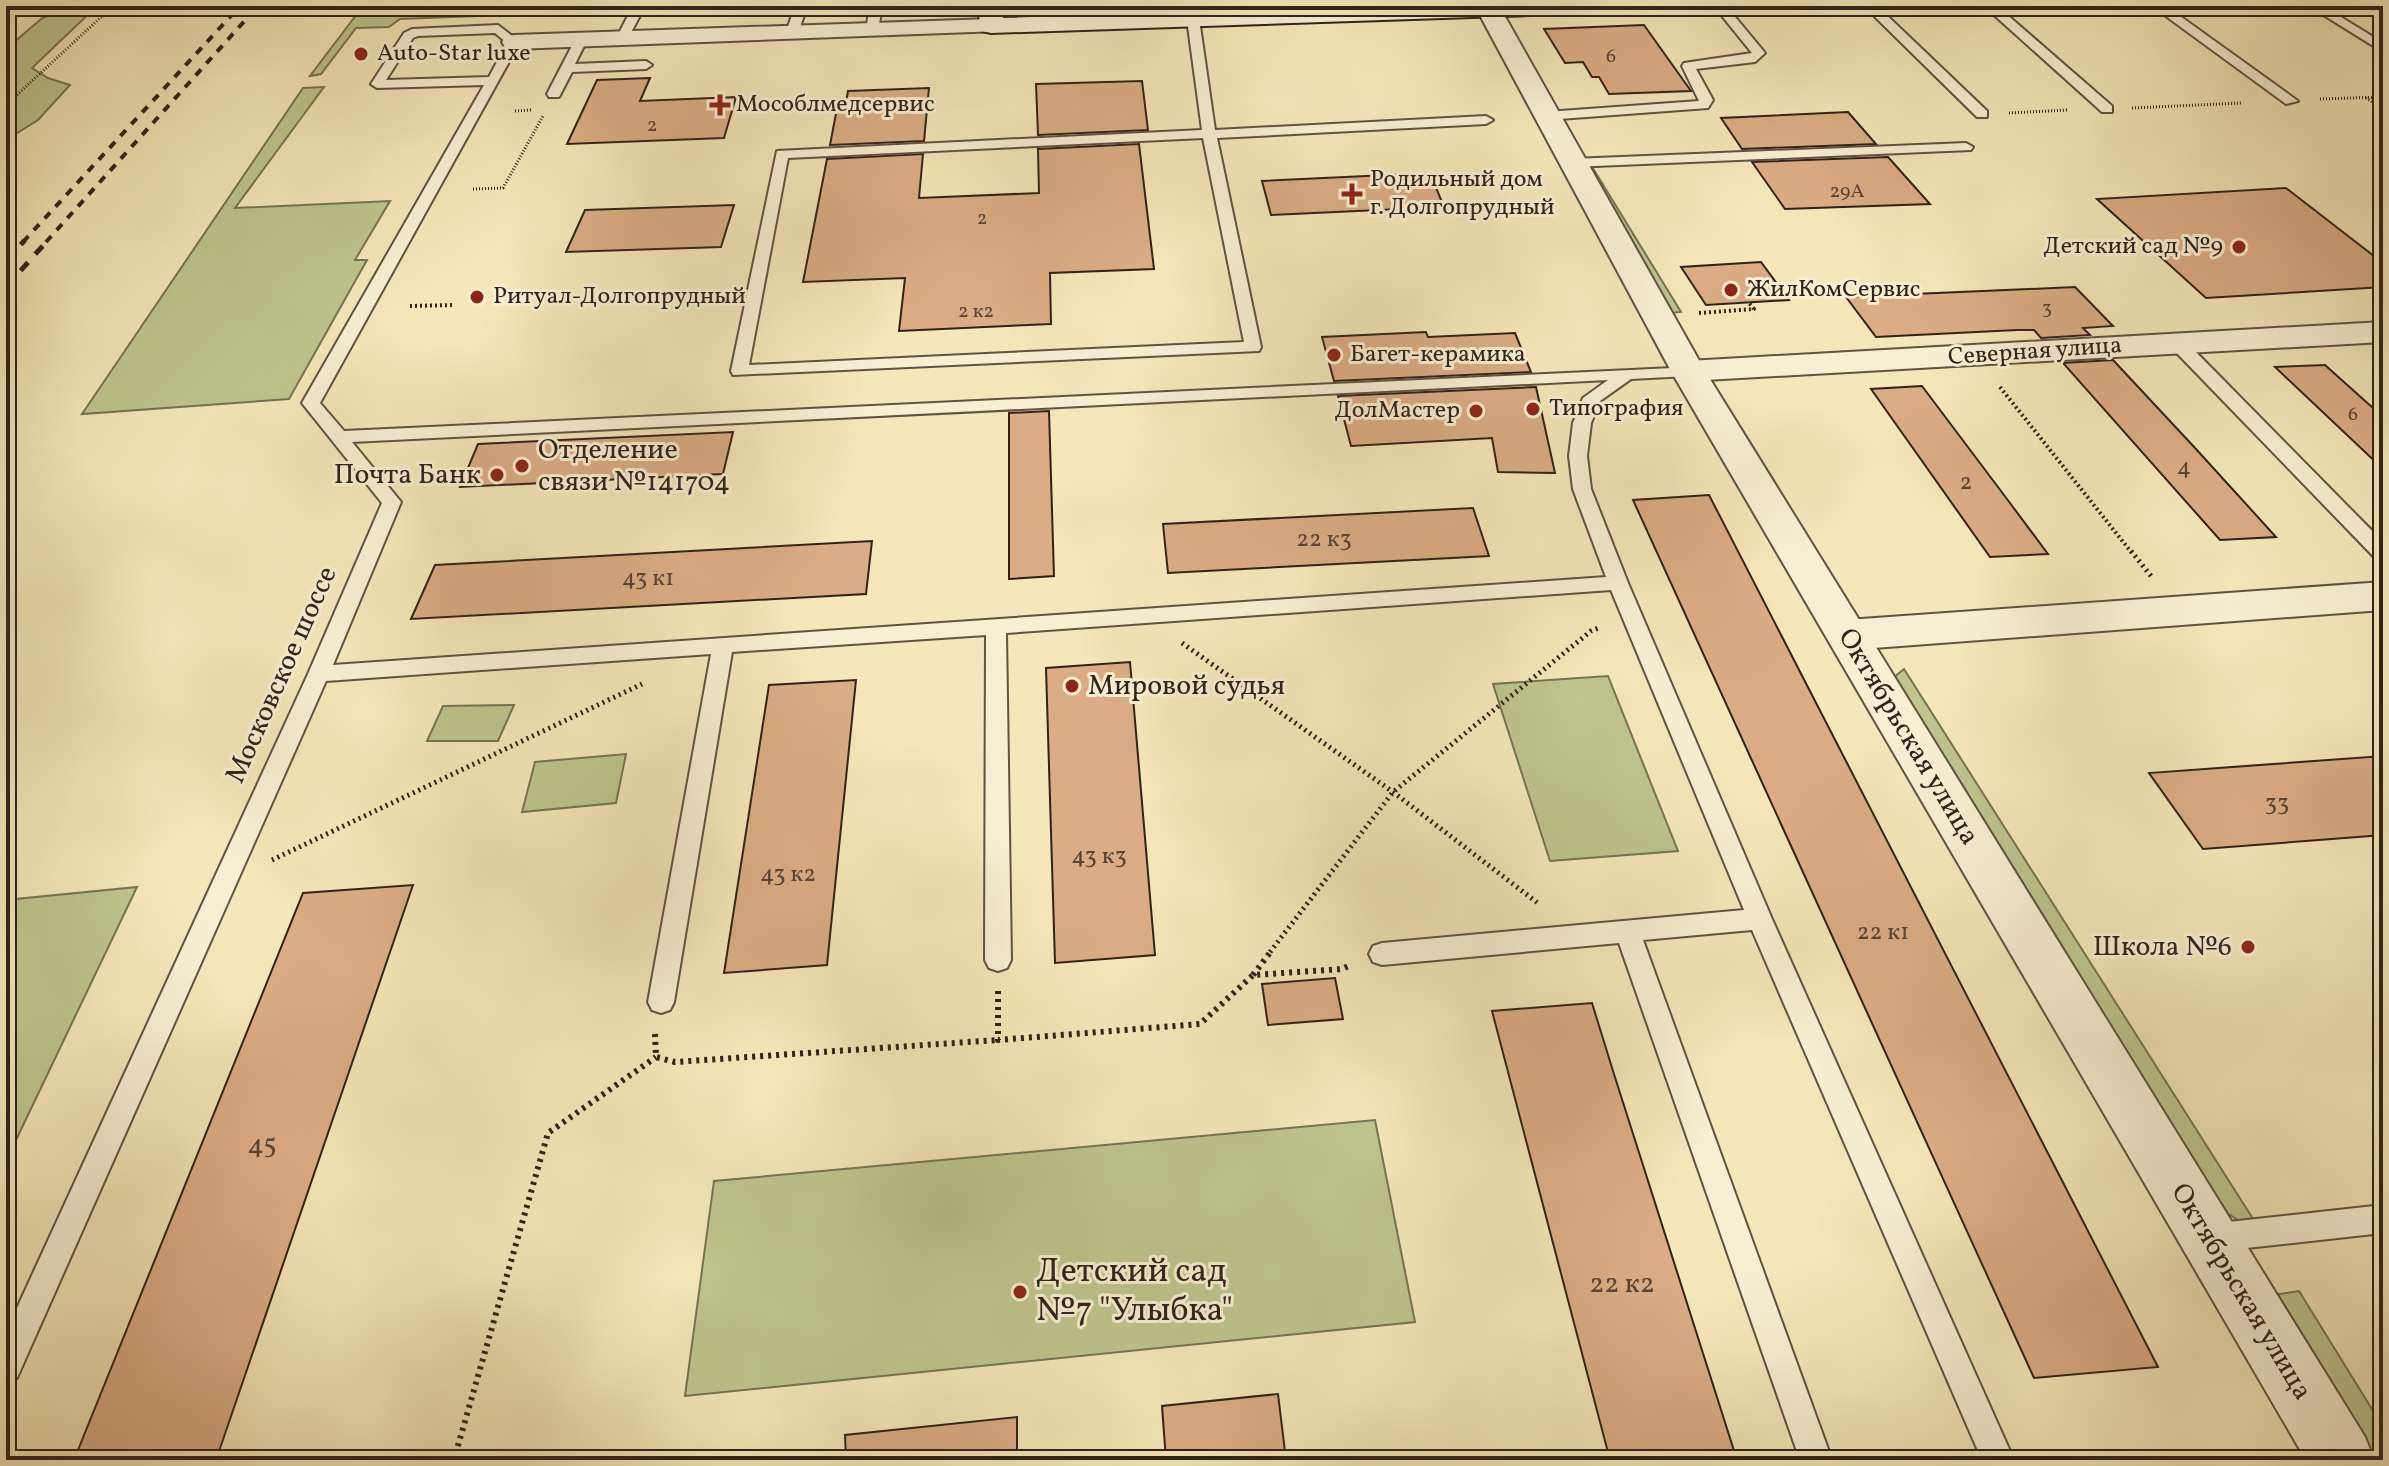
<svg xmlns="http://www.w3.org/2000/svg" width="2389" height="1466" font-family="Vollkorn,serif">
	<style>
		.green { fill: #bec58e; stroke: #767455; stroke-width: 2 }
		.building { fill: #dbac85; stroke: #2f221c; stroke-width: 2 }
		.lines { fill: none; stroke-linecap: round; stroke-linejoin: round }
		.service-casing { stroke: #605343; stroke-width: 4 }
		.minor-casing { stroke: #605343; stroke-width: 4 }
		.tertiary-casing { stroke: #605343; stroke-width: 4 }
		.secondary-casing { stroke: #2f221c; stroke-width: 4 }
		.path-far3 { stroke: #2f221c; stroke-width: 3; stroke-dasharray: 1 2; stroke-linecap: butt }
		.path-far2 { stroke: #2f221c; stroke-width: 4; stroke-dasharray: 2 3; stroke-linecap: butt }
		.path-far1 { stroke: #2f221c; stroke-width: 5; stroke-dasharray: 2 4; stroke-linecap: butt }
		.path { stroke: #2f221c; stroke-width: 6; stroke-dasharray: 3 5; stroke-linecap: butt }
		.service { fill: #f8efd2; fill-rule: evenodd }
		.minor { fill: #f8efd2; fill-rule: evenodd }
		.tertiary { fill: #f8efd2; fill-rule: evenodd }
		.secondary { fill: #f8efd2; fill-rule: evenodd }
		.rail-far1 { stroke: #2f221c; stroke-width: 4; stroke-dasharray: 8 8; stroke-linecap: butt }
		.rail { stroke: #2f221c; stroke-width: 5; stroke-dasharray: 11 11; stroke-linecap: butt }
		.poi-dot { fill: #8f2418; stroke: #f8efd2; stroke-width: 3 }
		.labels { text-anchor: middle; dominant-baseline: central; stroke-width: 6; stroke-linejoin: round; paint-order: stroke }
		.far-number-label { font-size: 20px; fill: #5a4436 }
		.far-poi-label { font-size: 24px; fill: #2f221c; stroke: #f8efd2; text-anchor: start }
		.far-street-label { font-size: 24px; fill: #2f221c; stroke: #f8efd2 }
		.number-label { font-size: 24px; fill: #5a4436 }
		.poi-label { font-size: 28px; fill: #2f221c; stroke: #f8efd2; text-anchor: start }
		.street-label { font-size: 28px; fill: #2f221c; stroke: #f8efd2 }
		.near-number-label { font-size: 28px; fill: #5a4436 }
		.near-poi-label { font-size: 34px; fill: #2f221c; stroke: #f8efd2; text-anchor: start }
	</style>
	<rect width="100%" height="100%" fill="#f4e7b9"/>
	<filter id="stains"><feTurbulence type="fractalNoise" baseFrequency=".0025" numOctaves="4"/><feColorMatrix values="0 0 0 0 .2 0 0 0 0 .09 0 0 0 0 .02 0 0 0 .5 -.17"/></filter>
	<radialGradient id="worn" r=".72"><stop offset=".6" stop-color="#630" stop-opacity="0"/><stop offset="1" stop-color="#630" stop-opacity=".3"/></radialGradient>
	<!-- green -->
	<g class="green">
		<path d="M 65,6 L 97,6 L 32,68 L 48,78 L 70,85 L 38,120 L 6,140 L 6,49 L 41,19 Z"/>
		<path d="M 363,6 L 485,6 L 478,16 L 400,19 L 389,27 L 356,28 L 321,74 L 310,76 Z"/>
		<path d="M 324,87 L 235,208 L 390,201 L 355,260 L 367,260 L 289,399 L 82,414 L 303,88 Z"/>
		<path d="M 1591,165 L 1681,312 L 1669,313 L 1585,168 Z"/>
		<path d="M 1904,669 L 2255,1222 L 2241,1222 L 2218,1207 L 1892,679 Z"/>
		<path d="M 1608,676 L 1678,851 L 1550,861 L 1493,684 Z"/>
		<path d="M 514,705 L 498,741 L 427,741 L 443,706 Z"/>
		<path d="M 626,754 L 616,803 L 522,812 L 535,762 Z"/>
		<path d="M 137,887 L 6,1161 L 6,900 Z"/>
		<path d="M 1375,1120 L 1415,1322 L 685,1396 L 714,1181 Z"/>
		<path d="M 2299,1291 L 2383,1427 L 2383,1460 L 2376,1460 L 2273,1295 Z"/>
	</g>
	<!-- building -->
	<g class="building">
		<path d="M 1644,25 L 1691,91 L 1609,94 L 1599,77 L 1592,77 L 1583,62 L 1565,63 L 1544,29 Z"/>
		<path d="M 650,78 L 640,101 L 736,97 L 724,138 L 567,144 L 597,80 Z"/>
		<path d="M 1142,81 L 1148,130 L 1038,135 L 1036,84 Z"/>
		<path d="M 929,88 L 924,141 L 830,145 L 838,103 L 846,102 L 848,91 Z"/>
		<path d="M 1848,112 L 1876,144 L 1742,149 L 1721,118 Z"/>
		<path d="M 1139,144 L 1154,269 L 1050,273 L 1051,324 L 899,331 L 905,278 L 803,282 L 827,159 L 923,154 L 919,198 L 1039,193 L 1038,149 Z"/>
		<path d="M 1888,157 L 1930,204 L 1785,209 L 1752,162 Z"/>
		<path d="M 1430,173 L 1444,207 L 1271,215 L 1262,181 Z"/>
		<path d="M 2286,188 L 2383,263 L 2383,287 L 2206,298 L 2097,199 Z"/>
		<path d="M 734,205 L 721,247 L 566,252 L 585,210 Z"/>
		<path d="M 1761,262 L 1789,300 L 1706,305 L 1681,267 Z"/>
		<path d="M 2075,287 L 2113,326 L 2083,328 L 2090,335 L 2041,338 L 2034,330 L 2017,330 L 1876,337 L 1846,297 Z"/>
		<path d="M 1426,332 L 1428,337 L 1515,333 L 1531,372 L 1334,381 L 1322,337 Z"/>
		<path d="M 2113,360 L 2196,449 L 2276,537 L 2220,540 L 2063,363 Z"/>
		<path d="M 2325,365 L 2383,417 L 2383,469 L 2275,367 Z"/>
		<path d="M 1922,386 L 2007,499 L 2048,554 L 1990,557 L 1871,389 Z"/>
		<path d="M 1536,387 L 1555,473 L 1498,472 L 1492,438 L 1351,446 L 1338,396 Z"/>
		<path d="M 1049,411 L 1054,576 L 1009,579 L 1009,413 Z"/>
		<path d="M 733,432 L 723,474 L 460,487 L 478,444 Z"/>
		<path d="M 1709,495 L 2158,1367 L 2034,1378 L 1633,500 Z"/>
		<path d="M 1473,508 L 1489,556 L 1168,573 L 1163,524 Z"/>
		<path d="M 872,541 L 866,594 L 411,619 L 435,565 Z"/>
		<path d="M 1130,662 L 1155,955 L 1055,963 L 1046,668 Z"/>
		<path d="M 856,680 L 827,965 L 724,973 L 769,685 Z"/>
		<path d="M 2383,756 L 2383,835 L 2203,849 L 2149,773 Z"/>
		<path d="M 413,885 L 216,1460 L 74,1460 L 303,893 Z"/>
		<path d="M 1335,978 L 1343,1019 L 1268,1025 L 1262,984 Z"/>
		<path d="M 1592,1003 L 1613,1071 L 1737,1460 L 1610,1460 L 1492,1011 Z"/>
		<path d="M 1278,1394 L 1286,1460 L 1166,1460 L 1162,1406 Z"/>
		<path d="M 1017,1417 L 1017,1460 L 846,1460 L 845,1435 Z"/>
	</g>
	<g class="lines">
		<!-- service casing -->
		<g class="service-casing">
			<g id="service">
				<path d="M 633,6 L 645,6 L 626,42 L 618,42 L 616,39 Z"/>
				<path d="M 795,6 L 807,6 L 798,33 L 792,37 L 786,33 Z"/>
				<path d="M 870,6 L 882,6 L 878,30 L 872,34 L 866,30 Z"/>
				<path d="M 1714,6 L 1726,6 L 1765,53 L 1755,62 L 1696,69 L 1713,100 L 1708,108 L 1546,120 L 1539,116 L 1546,112 L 1699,101 L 1682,66 L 1684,63 L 1752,53 Z"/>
				<path d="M 1864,6 L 1877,6 L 1987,111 L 1987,117 L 1977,117 Z"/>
				<path d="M 1984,6 L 1997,6 L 2112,106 L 2112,112 L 2102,112 Z"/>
				<path d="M 2152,6 L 2166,6 L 2298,101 L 2286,104 Z"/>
				<path d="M 2309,6 L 2323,6 L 2383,43 L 2383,52 Z"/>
				<path d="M 1193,15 L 1199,19 L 1215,130 L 1486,116 L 1493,120 L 1486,124 L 1217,138 L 1261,347 L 1259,351 L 733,375 L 731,371 L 777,151 L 1202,130 L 1187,19 ZM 1203,138 L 1244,342 L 749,365 L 788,158 Z"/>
				<path d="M 498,25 L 520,42 L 320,403 L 344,431 L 1694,367 L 1696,371 L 1694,375 L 1688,376 L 1631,379 L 1600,401 L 1591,423 L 1587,456 L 1591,489 L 1628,583 L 1772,919 L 2014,1460 L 1982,1460 L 1752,930 L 1643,940 L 1832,1460 L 1800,1460 L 1619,943 L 1382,965 L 1373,962 L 1369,954 L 1373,946 L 1382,943 L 1744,910 L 1611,590 L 1006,633 L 1011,960 L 1007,968 L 998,971 L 989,968 L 985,960 L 986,635 L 732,652 L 674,1002 L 670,1010 L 661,1013 L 652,1010 L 648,1002 L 711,654 L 326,681 L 17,1378 L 6,1382 L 6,1332 L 308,674 L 382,503 L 302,403 L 484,85 L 377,88 L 371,84 L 404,33 L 412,29 ZM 495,33 L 507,43 L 489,77 L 386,80 L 413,38 L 418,36 ZM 1608,380 L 1583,398 L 1573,423 L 1569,456 L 1573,489 L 1606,577 L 333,665 L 401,502 L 352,442 Z"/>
				<path d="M 581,36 L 587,40 L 575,64 L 646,61 L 652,65 L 646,69 L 572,72 L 559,97 L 549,97 L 547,94 L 575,40 Z"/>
				<path d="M 1966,143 L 1973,147 L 1971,150 L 1572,167 L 1565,163 L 1572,159 Z"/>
				<path d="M 2177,338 L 2183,339 L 2383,542 L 2383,561 L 2376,559 L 2171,347 L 2169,343 Z"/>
				<path d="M 2383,1205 L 2383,1233 L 2210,1252 L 2200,1248 L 2195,1238 L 2200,1228 L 2210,1224 Z"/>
			</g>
		</g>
		<!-- minor casing -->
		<g class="minor-casing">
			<g id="minor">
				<path d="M 991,19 L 1000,21 L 1003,26 L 1000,31 L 514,49 L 505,47 L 502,42 L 505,37 L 514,35 Z"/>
				<path d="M 2383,322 L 2383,342 L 1688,381 L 1676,378 L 1671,371 L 1676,364 L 1688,361 Z"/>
				<path d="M 2383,582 L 2383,610 L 1847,650 L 1832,645 L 1826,635 L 1832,625 L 1847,620 Z"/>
			</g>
		</g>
		<!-- tertiary casing -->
		<g class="tertiary-casing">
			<path id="tertiary" d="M 1475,6 L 1499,6 L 1705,371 L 2365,1437 L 2374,1460 L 2306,1460 L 1671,371 Z"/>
		</g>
		<!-- secondary casing -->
		<g class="secondary-casing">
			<path id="secondary" d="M 980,6 L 1004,6 L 1003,18 L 1378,6 L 1605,6 L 1601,11 L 1593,13 L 991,33 L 982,31 L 979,26 Z"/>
		</g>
		<!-- path-far3 -->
		<g class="path-far3">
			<path d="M 2366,98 L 2383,109"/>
			<path d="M 2320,99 L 2383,97"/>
			<path d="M 6,105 L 113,6"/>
			<path d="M 2132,108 L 2242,103"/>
			<path d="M 515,111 L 531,110"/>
			<path d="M 2009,113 L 2067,110"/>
			<path d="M 473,189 L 503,188 L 543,116"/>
		</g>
		<!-- path-far2 -->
		<g class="path-far2">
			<path d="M 410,306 L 455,305"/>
			<path d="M 1699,313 L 1754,309 L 1748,302"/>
			<path d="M 2000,387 L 2132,553"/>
		</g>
		<!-- path-far1 -->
		<g class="path-far1">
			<path d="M 2131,551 L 2151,576"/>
			<path d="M 1182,643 L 1393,792 L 1539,904"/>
			<path d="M 272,860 L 642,684"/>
			<path d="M 1270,952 L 1393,792 L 1591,631 L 1601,627"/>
		</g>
		<!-- path -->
		<g class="path">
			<path d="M 1253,975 L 1272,950"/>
			<path d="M 998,991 L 998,1040 L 1200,1024 L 1253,975 L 1342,969 L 1351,965"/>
			<path d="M 655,1034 L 656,1057 L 675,1062 L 998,1040"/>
			<path d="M 450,1460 L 457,1449 L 548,1133 L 656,1057"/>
		</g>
		<!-- service -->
		<use href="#service" class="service"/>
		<!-- minor -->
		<use href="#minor" class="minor"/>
		<!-- tertiary -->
		<use href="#tertiary" class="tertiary"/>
		<!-- secondary -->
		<use href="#secondary" class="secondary"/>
		<!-- rail-far1 -->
		<g class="rail-far1">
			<path d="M 23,242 L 240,6"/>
			<path d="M 46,242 L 258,6"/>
		</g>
		<!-- rail -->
		<g class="rail">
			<path d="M 6,261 L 25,240"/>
			<path d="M 6,287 L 48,240"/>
		</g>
	</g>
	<!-- markers -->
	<g class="poi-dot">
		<circle cx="361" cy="54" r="8"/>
		<path d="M716 93h8v8h8v8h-8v8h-8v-8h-8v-8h8z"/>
		<path d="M1348 182h8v8h8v8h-8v8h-8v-8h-8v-8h8z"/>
		<circle cx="2239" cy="247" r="8"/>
		<circle cx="1731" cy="290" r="8"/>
		<circle cx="477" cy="297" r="8"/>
		<circle cx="1334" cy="355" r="8"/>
		<circle cx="1533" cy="409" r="8"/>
		<circle cx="1476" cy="411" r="8"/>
		<circle cx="522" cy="466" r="8"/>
		<circle cx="497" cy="475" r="8"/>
		<circle cx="1072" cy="686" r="8"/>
		<circle cx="2248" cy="947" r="8"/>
		<circle cx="1020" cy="1292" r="8"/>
	</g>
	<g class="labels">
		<!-- far-number labels -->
		<g class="far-number-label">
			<text x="1611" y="57">6</text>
			<text x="652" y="126">2</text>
			<text x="1847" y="192">29А</text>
			<text x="982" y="219">2</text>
			<text x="2047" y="309">3</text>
			<text x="976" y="312">2 к2</text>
			<text x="2353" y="415">6</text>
		</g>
		<!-- far-poi labels -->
		<g class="far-poi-label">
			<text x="377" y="54">Auto-Star luxe</text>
			<text x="736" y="105">Мособлмедсервис</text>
			<text x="1370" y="180">Родильный дом<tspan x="1370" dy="28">г. Долгопрудный</tspan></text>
			<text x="2223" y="247" text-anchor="end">Детский сад №9</text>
			<text x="1747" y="290">ЖилКомСервис</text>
			<text x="493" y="297">Ритуал-Долгопрудный</text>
			<text x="1350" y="355">Багет-керамика</text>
			<text x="1549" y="409">Типография</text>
			<text x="1460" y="411" text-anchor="end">ДолМастер</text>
		</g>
		<!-- far-street labels -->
		<g class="far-street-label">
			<text transform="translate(2035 352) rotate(-4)">Северная улица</text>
		</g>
		<!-- number labels -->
		<g class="number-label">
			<text x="2184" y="468">4</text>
			<text x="1966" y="483">2</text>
			<text x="1324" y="540">22 к3</text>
			<text x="648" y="579">43 к1</text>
			<text x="2277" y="804">33</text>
			<text x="1099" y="857">43 к3</text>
			<text x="788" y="875">43 к2</text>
			<text x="1883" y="933">22 к1</text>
		</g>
		<!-- poi labels -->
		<g class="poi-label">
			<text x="538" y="450">Отделение<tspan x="538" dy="32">связи №141704</tspan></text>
			<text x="481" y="475" text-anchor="end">Почта Банк</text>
			<text x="1088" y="686">Мировой судья</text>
			<text x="2232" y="947" text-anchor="end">Школа №6</text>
		</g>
		<!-- street labels -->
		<g class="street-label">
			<text transform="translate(282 675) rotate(-66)">Московское шоссе</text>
			<text transform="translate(1908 737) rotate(59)">Октябрьская улица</text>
			<text transform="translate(2241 1292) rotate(59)">Октябрьская улица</text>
		</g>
		<!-- near-number labels -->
		<g class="near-number-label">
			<text x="262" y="1145">45</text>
			<text x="1622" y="1284">22 к2</text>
		</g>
		<!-- near-poi labels -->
		<g class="near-poi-label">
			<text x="1036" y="1272">Детский сад<tspan x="1036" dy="39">№7 "Улыбка"</tspan></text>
		</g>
	</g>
	<!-- margin -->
	<rect width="2389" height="1466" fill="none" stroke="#f4e7b9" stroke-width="32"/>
	<rect x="8" y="8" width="2373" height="1450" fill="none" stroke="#2f221c" stroke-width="4"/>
	<rect x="16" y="16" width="2357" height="1434" fill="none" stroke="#2f221c" stroke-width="2"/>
	<rect width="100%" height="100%" filter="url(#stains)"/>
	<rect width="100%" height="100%" fill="url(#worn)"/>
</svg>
